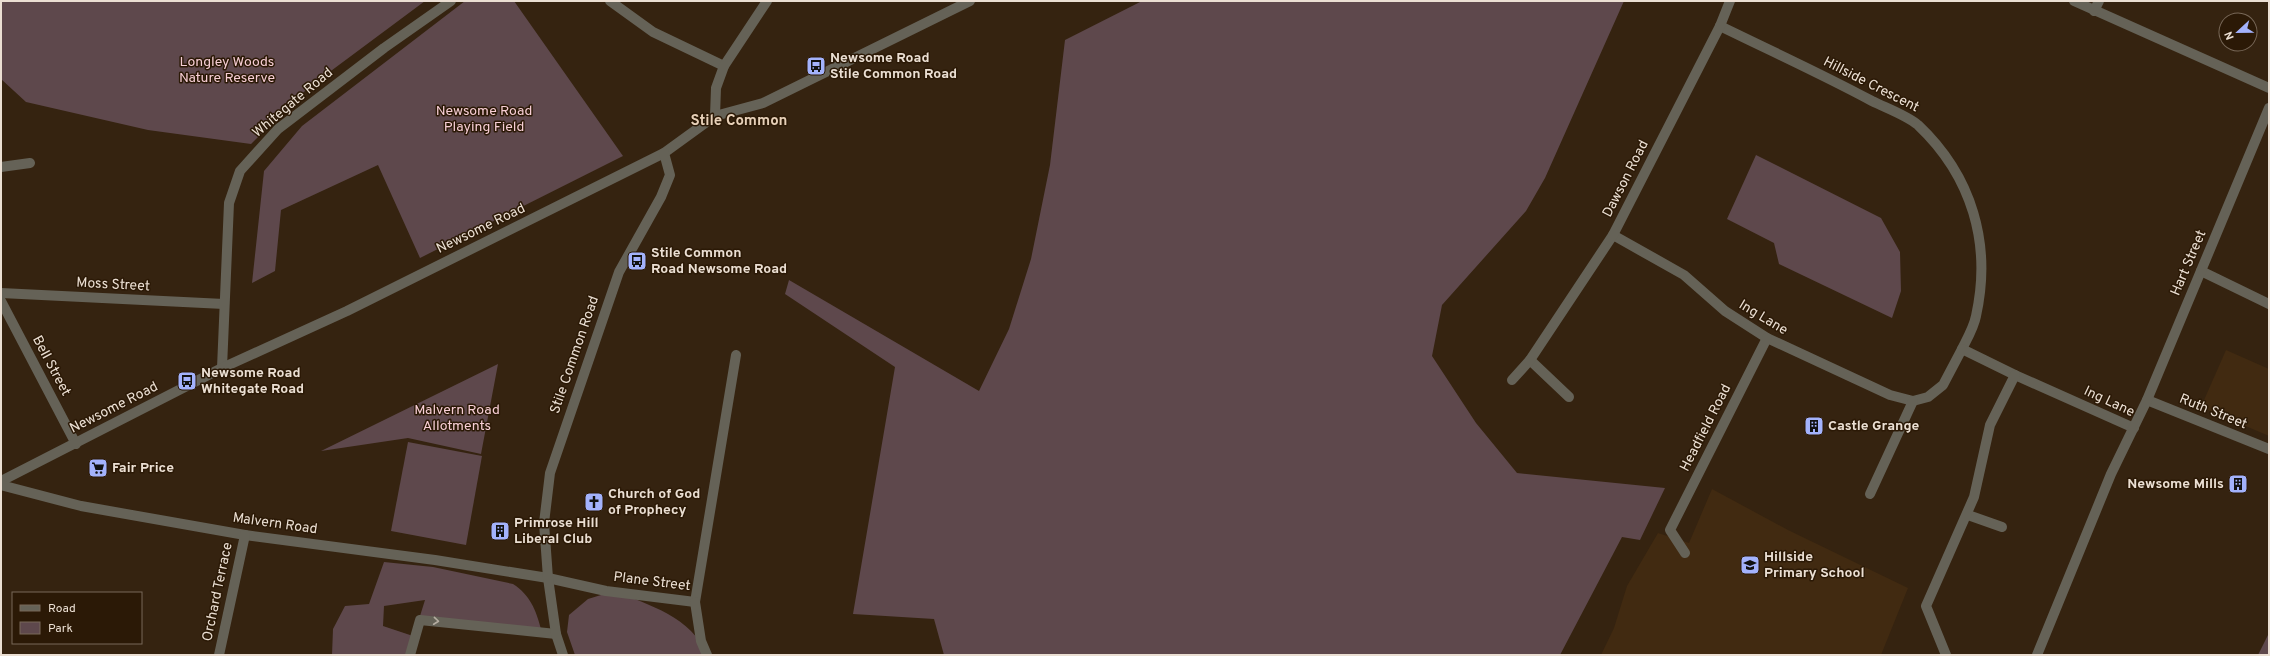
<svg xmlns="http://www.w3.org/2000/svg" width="2270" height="656" font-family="Overpass,sans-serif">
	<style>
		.built { fill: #412a11 }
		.green { fill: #5e484c }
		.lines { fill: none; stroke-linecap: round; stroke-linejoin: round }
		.street { stroke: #656257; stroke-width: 10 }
		.oneway { stroke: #b5ada1 }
		.labels { text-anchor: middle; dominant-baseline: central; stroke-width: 3; stroke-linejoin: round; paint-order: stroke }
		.poi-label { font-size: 14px; font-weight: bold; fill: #ebdfd3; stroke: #2b1906; text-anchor: start }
		.park-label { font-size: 14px; fill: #f7ced5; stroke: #2b1906 }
		.street-label { font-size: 14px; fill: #ebdfd3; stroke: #2b1906 }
		.neighbourhood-label { font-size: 15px; font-weight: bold; fill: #e7d0b8; stroke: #2b1906 }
	</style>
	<rect width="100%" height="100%" fill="#352310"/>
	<!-- built -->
	<g class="built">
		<path d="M 2226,350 L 2269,369 L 2269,436 L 2201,407 Z"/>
		<path d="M 1712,489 L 1788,530 L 1908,588 L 1881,655 L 1601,655 L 1614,628 L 1627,586 L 1658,533 L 1689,543 Z"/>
	</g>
	<!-- green -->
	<g class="green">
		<path d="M 1,1 L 425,1 L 308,88 L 251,144 L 148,130 L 26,102 L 1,79 Z"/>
		<path d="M 465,1 L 514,1 L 623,156 L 420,258 L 378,165 L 281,210 L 275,271 L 252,283 L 264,171 L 302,126 Z"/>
		<path d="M 1142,1 L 1624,1 L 1545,178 L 1526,211 L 1442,305 L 1432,356 L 1476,423 L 1517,473 L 1665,488 L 1640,540 L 1622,537 L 1560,655 L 944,655 L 934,619 L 853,614 L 895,367 L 785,294 L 789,280 L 979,391 L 1009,329 L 1031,259 L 1050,165 L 1065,40 Z"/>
		<path d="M 1756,155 L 1881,218 L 1900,252 L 1901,291 L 1892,318 L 1779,264 L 1774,243 L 1727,219 Z"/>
		<path d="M 498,364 L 481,454 L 408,438 L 321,451 Z"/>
		<path d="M 408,442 L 482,456 L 466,545 L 391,531 Z"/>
		<path d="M 384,562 L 433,567 L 513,584 C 530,595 536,610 541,629 L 420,616 L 425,600 L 384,606 L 383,626 L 413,636 L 406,655 L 332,655 L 333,629 L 345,606 L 369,604 Z"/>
		<path d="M 614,591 C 649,605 692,617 707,655 L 575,655 L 567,632 L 569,615 L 588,599 Z"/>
		<path d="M 2269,633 L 2269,655 L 2258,655 Z"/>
	</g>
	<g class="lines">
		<!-- street -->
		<g class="street">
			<path d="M 610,1 L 653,32 L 724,66"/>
			<path d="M 2074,1 L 2269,88"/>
			<path d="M 2094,11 L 2099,1"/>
			<path d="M 1720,26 C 1771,51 1822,74 1872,101 C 1886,108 1906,115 1918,125 C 1972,176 1992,244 1976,316 C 1974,327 1967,339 1962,349"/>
			<path d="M 715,116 L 716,88 L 724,66 L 767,1"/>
			<path d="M 1,167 L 30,163"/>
			<path d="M 1613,235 L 1684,275 L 1725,311 L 1767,338 L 1890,395 L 1913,401 L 1928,397 L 1943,385 L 1962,349 L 2015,375 L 2134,428"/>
			<path d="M 2201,271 L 2269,304"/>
			<path d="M 1,293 L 224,304"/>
			<path d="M 1,301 L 76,444"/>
			<path d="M 1530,360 L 1569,397"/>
			<path d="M 222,368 L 229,203 L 240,171 L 278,129 L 384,48 L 451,1"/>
			<path d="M 1512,380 L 1530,360 L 1613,235 L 1720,26 L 1730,1"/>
			<path d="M 2147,400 L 2269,449"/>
			<path d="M 1,481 L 222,368 L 347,311 L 664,153 L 715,116 L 763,103 L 970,1"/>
			<path d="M 1,485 L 81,506 L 245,535 L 435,560 L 548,578 L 606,591 L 695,602 L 736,355"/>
			<path d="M 1870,494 L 1913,401"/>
			<path d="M 1968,515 L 2002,527"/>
			<path d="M 1685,553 L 1670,530 L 1767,338"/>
			<path d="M 695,602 L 701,641 L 707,655"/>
			<path d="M 219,655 L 245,535"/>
			<path d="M 410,655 L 420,620 L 556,634"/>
			<path d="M 563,655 L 556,634 L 548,578 L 544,523 L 550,473 L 619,272 L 661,197 L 670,175 L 664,153"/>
			<path d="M 1946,655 L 1926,606 L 1974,497 L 1990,425 L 2015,375"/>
			<path d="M 2037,655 L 2111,474 L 2147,400 L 2269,108"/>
		</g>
	</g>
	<!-- one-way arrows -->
	<defs><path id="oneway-chevron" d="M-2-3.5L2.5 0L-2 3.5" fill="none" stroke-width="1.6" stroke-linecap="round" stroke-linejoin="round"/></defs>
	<use class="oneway" href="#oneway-chevron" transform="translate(436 621) rotate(6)"/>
	<!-- icons -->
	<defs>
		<g id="bus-square" transform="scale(1)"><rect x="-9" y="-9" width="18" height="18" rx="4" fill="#a3b2fc" stroke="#2b1906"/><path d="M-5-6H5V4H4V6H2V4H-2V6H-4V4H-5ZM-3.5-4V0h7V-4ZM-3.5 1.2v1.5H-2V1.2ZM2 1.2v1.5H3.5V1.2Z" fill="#111"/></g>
		<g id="building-square" transform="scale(1)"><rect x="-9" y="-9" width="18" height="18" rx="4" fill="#a3b2fc" stroke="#2b1906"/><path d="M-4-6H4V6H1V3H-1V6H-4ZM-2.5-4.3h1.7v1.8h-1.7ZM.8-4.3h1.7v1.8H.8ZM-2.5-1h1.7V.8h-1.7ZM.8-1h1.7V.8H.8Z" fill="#111"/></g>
		<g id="supermarket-square" transform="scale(1)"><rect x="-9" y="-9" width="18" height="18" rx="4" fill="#a3b2fc" stroke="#2b1906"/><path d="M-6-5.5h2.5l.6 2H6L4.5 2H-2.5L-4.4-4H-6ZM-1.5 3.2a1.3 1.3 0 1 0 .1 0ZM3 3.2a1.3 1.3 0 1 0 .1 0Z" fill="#111"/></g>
		<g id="church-square" transform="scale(1)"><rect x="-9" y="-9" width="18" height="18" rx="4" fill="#a3b2fc" stroke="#2b1906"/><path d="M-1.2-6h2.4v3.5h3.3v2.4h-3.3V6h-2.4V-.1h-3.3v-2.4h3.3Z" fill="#111"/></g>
		<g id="school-square" transform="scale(1)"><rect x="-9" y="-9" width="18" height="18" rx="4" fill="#a3b2fc" stroke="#2b1906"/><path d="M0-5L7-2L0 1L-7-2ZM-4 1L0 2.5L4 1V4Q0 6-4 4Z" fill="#111"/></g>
	</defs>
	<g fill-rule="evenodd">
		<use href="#bus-square" x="816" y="66"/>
		<use href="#bus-square" x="637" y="261"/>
		<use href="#bus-square" x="187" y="381"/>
		<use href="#building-square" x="1814" y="426"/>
		<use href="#supermarket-square" x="98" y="468"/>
		<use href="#building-square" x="2238" y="484"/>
		<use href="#church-square" x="594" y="502"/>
		<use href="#building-square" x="500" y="531"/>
		<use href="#school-square" x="1750" y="565"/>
	</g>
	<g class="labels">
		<!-- poi labels -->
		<g class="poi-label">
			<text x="830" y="58">Newsome Road<tspan x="830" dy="16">Stile Common Road</tspan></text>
			<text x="651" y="253">Stile Common<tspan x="651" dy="16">Road Newsome Road</tspan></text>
			<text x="201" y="373">Newsome Road<tspan x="201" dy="16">Whitegate Road</tspan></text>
			<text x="1828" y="426">Castle Grange</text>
			<text x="112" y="468">Fair Price</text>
			<text x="2224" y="484" text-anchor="end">Newsome Mills</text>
			<text x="608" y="494">Church of God<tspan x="608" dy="16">of Prophecy</tspan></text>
			<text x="514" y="523">Primrose Hill<tspan x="514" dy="16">Liberal Club</tspan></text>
			<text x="1764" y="557">Hillside<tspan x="1764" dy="16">Primary School</tspan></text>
		</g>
		<!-- park labels -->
		<g class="park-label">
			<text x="227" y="62">Longley Woods<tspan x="227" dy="16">Nature Reserve</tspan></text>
			<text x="484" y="111">Newsome Road<tspan x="484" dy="16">Playing Field</tspan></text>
			<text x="457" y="410">Malvern Road<tspan x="457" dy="16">Allotments</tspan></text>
		</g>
		<!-- street labels -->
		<g class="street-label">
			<text transform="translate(1871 85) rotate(27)">Hillside Crescent</text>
			<text transform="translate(293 103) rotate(-40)">Whitegate Road</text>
			<text transform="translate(1626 179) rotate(-63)">Dawson Road</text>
			<text transform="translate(481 229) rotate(-26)">Newsome Road</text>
			<text transform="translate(2189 263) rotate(-67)">Hart Street</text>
			<text transform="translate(113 285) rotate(3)">Moss Street</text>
			<text transform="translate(1763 318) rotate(31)">Ing Lane</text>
			<text transform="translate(575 355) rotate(-71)">Stile Common Road</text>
			<text transform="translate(51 366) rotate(62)">Bell Street</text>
			<text transform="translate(2109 402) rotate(25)">Ing Lane</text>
			<text transform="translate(114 408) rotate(-27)">Newsome Road</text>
			<text transform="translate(2213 412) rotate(22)">Ruth Street</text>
			<text transform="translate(1706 428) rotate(-63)">Headfield Road</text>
			<text transform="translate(275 524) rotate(8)">Malvern Road</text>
			<text transform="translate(652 582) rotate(7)">Plane Street</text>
			<text transform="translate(218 592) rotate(-78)">Orchard Terrace</text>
		</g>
		<!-- neighbourhood labels -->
		<g class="neighbourhood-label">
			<text x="739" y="121">Stile Common</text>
		</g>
	</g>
	<!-- border -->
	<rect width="2270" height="656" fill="none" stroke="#ebdfd3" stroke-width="4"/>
	<!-- legend -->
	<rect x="12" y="592" width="130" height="52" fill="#2b1906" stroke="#786858"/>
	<rect x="20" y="605" width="20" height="6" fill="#656257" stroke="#786858"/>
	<text x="48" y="612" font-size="12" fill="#ebdfd3">Road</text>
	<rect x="20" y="622" width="20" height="12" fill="#5e484c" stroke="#786858"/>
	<text x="48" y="632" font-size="12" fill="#ebdfd3">Park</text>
	<!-- north arrow -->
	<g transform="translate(2238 32) rotate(248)"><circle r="19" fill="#2b1906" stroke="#786858"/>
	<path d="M0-3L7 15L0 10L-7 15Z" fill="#a3b2fc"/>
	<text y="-6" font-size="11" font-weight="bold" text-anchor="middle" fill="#ebdfd3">N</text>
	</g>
</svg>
